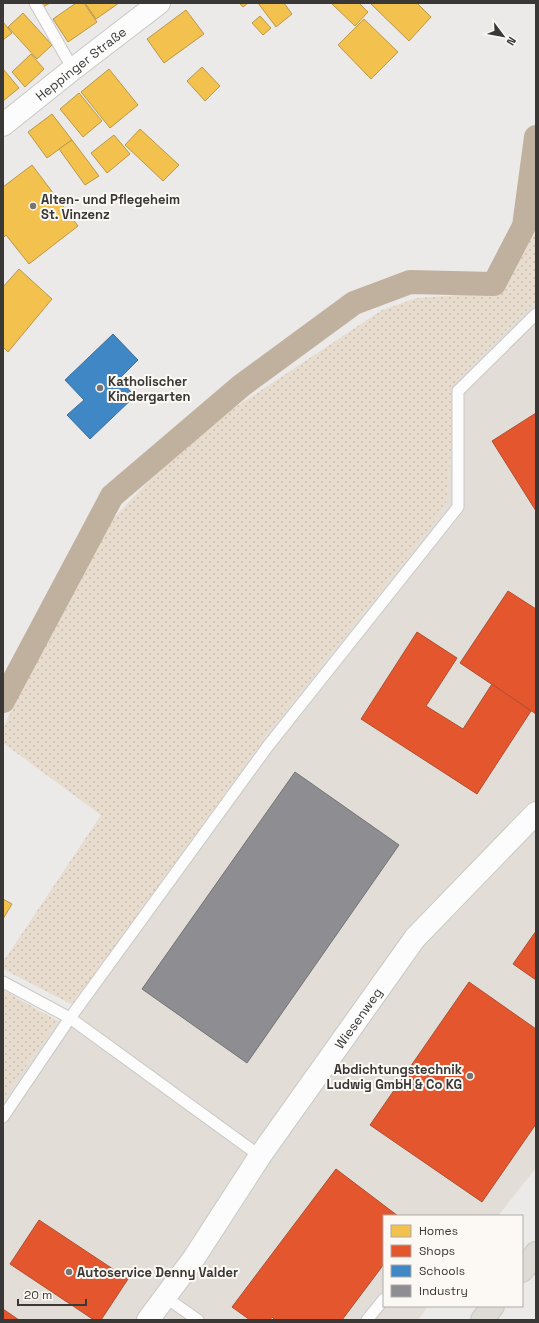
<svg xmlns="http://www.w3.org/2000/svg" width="539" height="1323" font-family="'Space Grotesk',sans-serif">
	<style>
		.built { fill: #e3ddd7 }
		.grass { fill: url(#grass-dots) }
		.homes { fill: #f2c14e; stroke: #ba9847 }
		.shops { fill: #e4572e; stroke: #b14e30 }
		.schools { fill: #3f88c5; stroke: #3d709a }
		.industry { fill: #8d8d92; stroke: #747476 }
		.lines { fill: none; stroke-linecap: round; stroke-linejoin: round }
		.canal { stroke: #c0b19e; stroke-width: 24 }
		.service-casing { stroke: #c9c8c6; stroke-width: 13 }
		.minor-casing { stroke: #c9c8c6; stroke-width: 24 }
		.trunk-casing { stroke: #c9c8c7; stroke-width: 24 }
		.service { stroke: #fcfcfc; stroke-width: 11 }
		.minor { stroke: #fcfcfc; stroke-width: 22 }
		.trunk { stroke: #dedad4; stroke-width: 22 }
		.poi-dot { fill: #787674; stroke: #fcf8f4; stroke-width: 1.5 }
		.labels { text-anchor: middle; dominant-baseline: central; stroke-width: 4; stroke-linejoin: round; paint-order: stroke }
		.street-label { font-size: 13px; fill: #393836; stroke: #fcf8f4 }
		.poi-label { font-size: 13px; font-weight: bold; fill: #393836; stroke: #fcf8f4; text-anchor: start }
	</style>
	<defs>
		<pattern id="grass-dots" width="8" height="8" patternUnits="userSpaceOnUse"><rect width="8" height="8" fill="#e7dcce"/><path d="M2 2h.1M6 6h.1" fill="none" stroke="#c7beb2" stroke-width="1.8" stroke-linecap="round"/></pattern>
	</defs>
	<rect width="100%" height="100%" fill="#eceae8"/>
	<!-- built -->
	<path class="built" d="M 536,301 L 536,1168 L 498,1216 L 384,1216 L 384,1306 L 428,1306 L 418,1320 L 3,1320 L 3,1099 L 58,1021 L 73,1005 L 271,729 L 425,535 L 446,505 L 458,379 Z"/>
	<!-- grass -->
	<g class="grass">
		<path d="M 536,216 L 536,301 L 458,379 L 446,505 L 425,535 L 271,729 L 73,1005 L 3,969 L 3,962 L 101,815 L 3,743 L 3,728 L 47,638 L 111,521 L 189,438 L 382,310 L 417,298 L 502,292 L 531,234 Z"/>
		<path d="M 3,990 L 58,1021 L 3,1099 Z"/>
	</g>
	<!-- homes -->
	<g class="homes">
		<path d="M 40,3 L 50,3 L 43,7 Z"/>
		<path d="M 76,3 L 84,3 L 97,22 L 68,42 L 53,19 Z"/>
		<path d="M 85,3 L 119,3 L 96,19 Z"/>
		<path d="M 239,3 L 248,3 L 243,7 Z"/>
		<path d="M 258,3 L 284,3 L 292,14 L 276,27 Z"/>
		<path d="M 331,3 L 359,3 L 368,12 L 355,26 Z"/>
		<path d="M 370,3 L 417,3 L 431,17 L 409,41 Z"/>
		<path d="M 186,10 L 204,34 L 164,63 L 147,39 Z"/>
		<path d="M 23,13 L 52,45 L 37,59 L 8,27 Z"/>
		<path d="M 260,16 L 271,28 L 263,35 L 252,23 Z"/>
		<path d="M 364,19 L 398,52 L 371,79 L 338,45 Z"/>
		<path d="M 3,22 L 12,33 L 3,40 Z"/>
		<path d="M 31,54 L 44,69 L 25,87 L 12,72 Z"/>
		<path d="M 202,67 L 220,86 L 205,101 L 187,81 Z"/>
		<path d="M 3,69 L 19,88 L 3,101 Z"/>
		<path d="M 109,69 L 138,105 L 110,128 L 81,92 Z"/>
		<path d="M 79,93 L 102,121 L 83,137 L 60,109 Z"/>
		<path d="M 52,114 L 72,140 L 47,158 L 28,132 Z"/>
		<path d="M 140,129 L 179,165 L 163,181 L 125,145 Z"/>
		<path d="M 114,135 L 130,154 L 107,173 L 91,153 Z"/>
		<path d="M 72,140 L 99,176 L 85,185 L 59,149 Z"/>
		<path d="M 32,165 L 78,226 L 29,264 L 6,235 L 3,238 L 3,187 Z"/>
		<path d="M 19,269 L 52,299 L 8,352 L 3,347 L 3,287 Z"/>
		<path d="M 3,899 L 12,904 L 3,919 Z"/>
	</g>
	<!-- shops -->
	<g class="shops">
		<path d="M 536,413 L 536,511 L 492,441 Z"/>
		<path d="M 508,591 L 536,609 L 536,714 L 460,663 Z"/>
		<path d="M 417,632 L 457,658 L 426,706 L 463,729 L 492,684 L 531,711 L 477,794 L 361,719 Z"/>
		<path d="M 536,931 L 536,980 L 513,964 Z"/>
		<path d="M 469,982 L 536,1029 L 536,1124 L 482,1202 L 370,1125 Z"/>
		<path d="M 336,1169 L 398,1216 L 384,1216 L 384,1264 L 342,1320 L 275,1320 L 272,1317 L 270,1320 L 250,1320 L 232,1307 Z"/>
		<path d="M 39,1220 L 128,1279 L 101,1320 L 94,1320 L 10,1264 Z"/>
		<path d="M 3,1309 L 19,1320 L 3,1320 Z"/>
	</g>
	<!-- schools -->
	<path class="schools" d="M 113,334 L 138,360 L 119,379 L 135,396 L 90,439 L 67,415 L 84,400 L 65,380 Z"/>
	<!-- industry -->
	<path class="industry" d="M 295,772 L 399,845 L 247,1063 L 142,989 Z"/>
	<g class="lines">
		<!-- canal -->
		<path class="canal" d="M 3,701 L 112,496 L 241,386 L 354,303 L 410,282 L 494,284 L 524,226 L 536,137"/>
		<!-- service casing -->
		<g class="service-casing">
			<g id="service">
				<path d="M 35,3 L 73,69"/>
				<path d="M 3,982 L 70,1018 L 260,1156"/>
				<path d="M 3,1117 L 70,1018 L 268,746 L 458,507 L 458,391 L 536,314"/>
				<path d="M 165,1297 L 198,1320"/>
				<path d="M 367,1320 L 384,1299"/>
			</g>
		</g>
		<!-- minor casing -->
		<g class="minor-casing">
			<g id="minor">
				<path id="s1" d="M 3,125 L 73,69 L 159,3"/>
				<path id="s2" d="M 148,1320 L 194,1258 L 260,1156 L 415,938 L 536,813"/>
			</g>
		</g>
		<!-- trunk casing -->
		<g class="trunk-casing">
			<g id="trunk">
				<path d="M 522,1271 L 536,1253"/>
				<path d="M 482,1320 L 493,1306"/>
			</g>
		</g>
		<!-- service -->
		<use href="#service" class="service"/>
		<!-- minor -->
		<use href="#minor" class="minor"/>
		<!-- trunk -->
		<use href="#trunk" class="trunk"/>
	</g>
	<!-- markers -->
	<g class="poi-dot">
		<circle cx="33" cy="206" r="4"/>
		<circle cx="100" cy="388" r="4"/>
		<circle cx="470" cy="1076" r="4"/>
		<circle cx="69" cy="1272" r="4"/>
	</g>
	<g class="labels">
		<!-- street labels -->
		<g class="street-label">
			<text stroke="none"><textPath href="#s1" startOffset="99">Heppinger Straße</textPath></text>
			<text stroke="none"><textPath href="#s2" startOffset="368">Wiesenweg</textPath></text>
		</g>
		<!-- poi labels -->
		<g class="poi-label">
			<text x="41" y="199">Alten- und Pflegeheim<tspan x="41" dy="15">St. Vinzenz</tspan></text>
			<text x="108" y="381">Katholischer<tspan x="108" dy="15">Kindergarten</tspan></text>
			<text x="462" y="1069" text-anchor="end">Abdichtungstechnik<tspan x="462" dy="15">Ludwig GmbH &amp; Co KG</tspan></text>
			<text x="77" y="1272">Autoservice Denny Valder</text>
		</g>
	</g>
	<!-- border -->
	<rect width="539" height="1323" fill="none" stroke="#393836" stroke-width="8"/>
	<!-- legend -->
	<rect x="383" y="1215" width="140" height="92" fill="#fcf8f4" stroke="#aeaba8"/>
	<rect x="391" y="1225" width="20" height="12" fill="#f2c14e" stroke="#aeaba8"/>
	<text x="419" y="1235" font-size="12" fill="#393836">Homes</text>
	<rect x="391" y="1245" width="20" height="12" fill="#e4572e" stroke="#aeaba8"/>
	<text x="419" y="1255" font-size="12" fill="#393836">Shops</text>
	<rect x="391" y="1265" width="20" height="12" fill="#3f88c5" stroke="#aeaba8"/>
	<text x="419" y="1275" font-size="12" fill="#393836">Schools</text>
	<rect x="391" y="1285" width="20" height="12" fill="#8d8d92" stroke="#aeaba8"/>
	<text x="419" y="1295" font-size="12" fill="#393836">Industry</text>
	<!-- north arrow -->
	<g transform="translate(503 36) rotate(122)" stroke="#fcf8f4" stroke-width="3" paint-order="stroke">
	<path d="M0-3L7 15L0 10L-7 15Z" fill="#393836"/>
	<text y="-6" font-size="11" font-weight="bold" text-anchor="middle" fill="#393836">N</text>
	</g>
	<!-- scale -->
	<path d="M18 1299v6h68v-6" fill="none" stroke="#393836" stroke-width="2"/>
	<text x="24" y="1299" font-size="12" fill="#393836" stroke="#fcf8f4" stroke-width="3" paint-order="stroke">20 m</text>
</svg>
